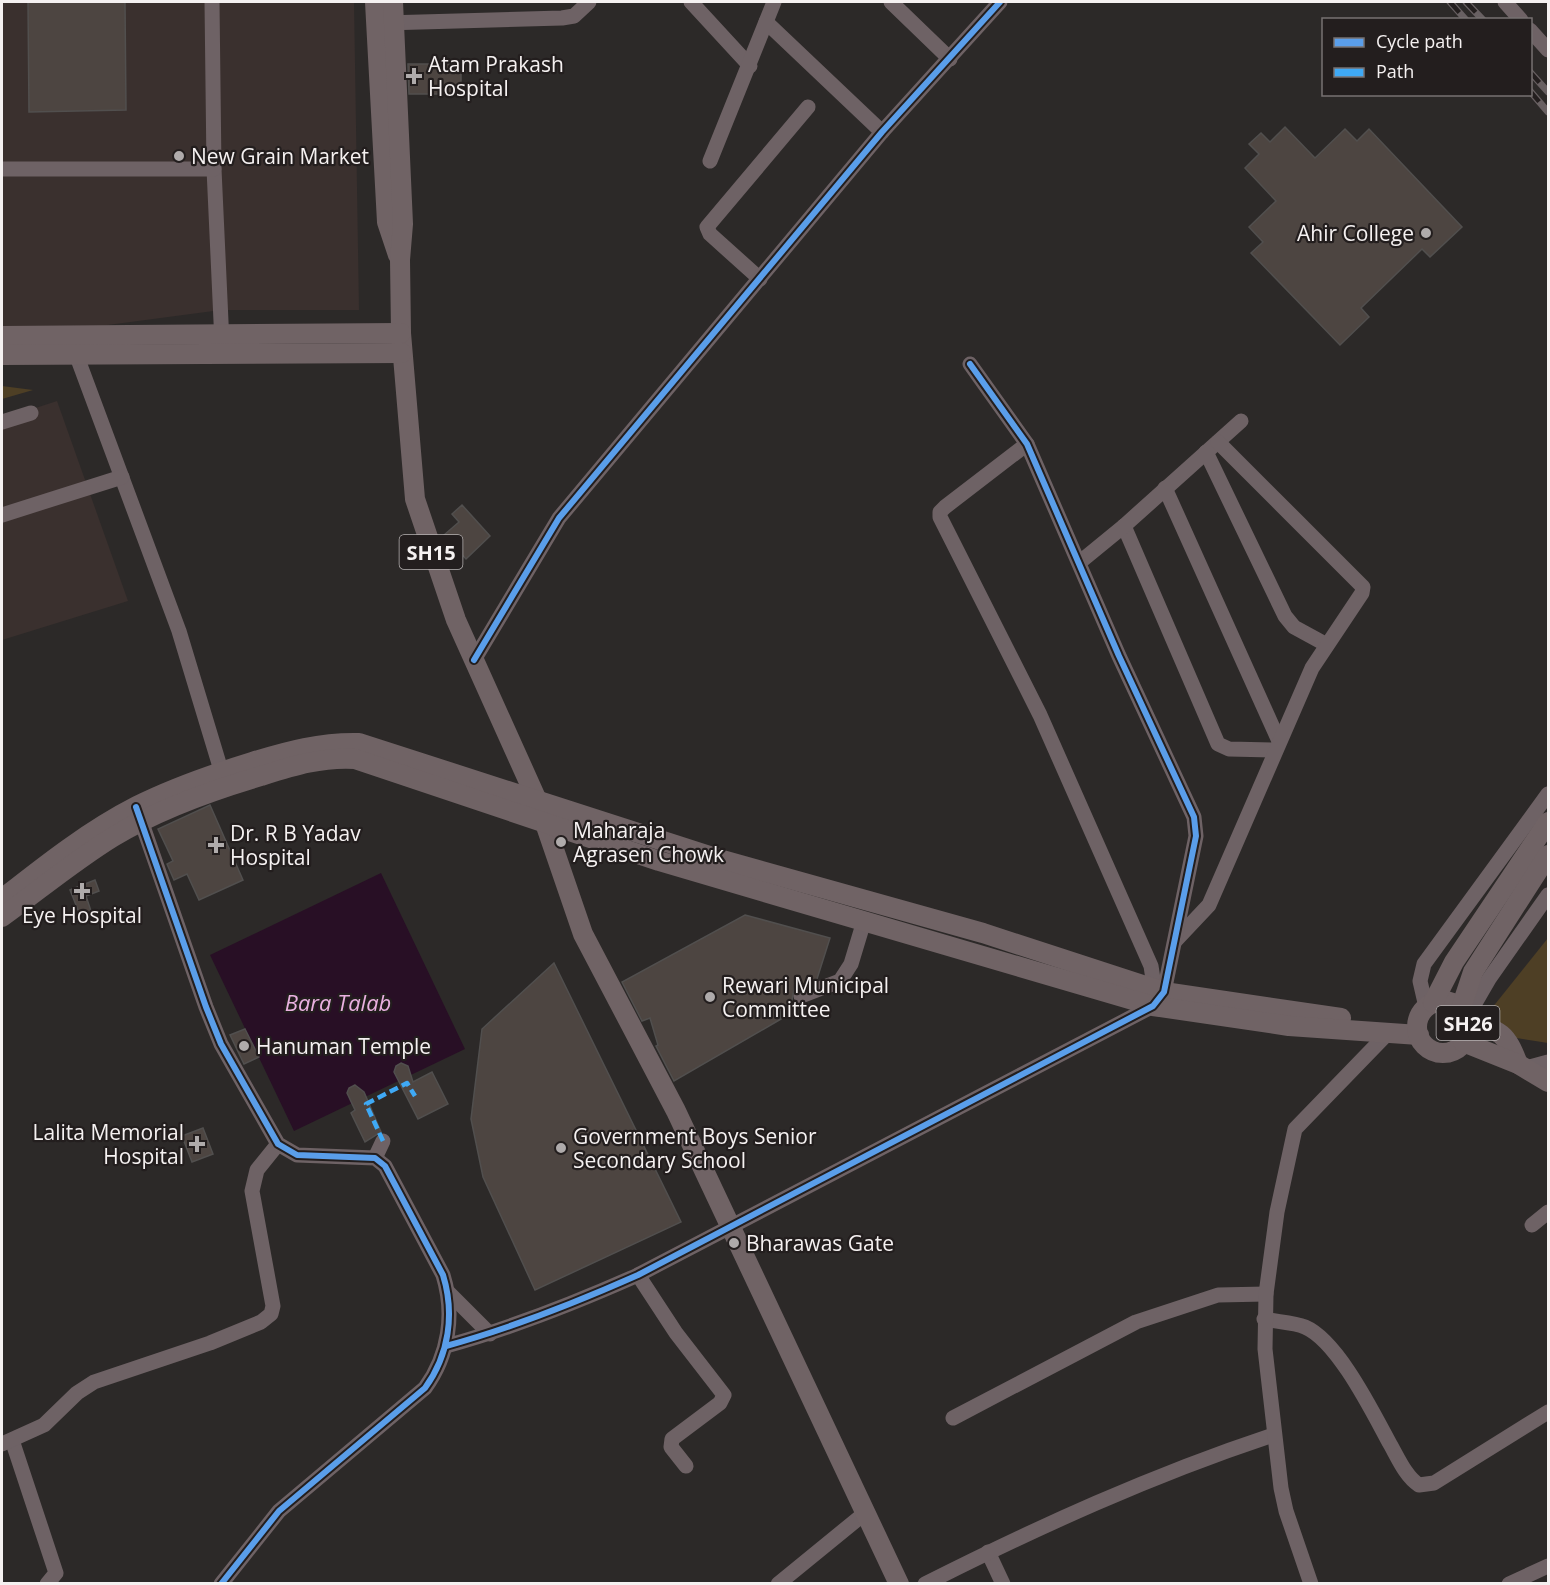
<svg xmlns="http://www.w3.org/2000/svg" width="1550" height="1585" font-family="'Open Sans',sans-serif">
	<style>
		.built { fill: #3a302e }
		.green { fill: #4e3f25 }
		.water { fill: #280f25 }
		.building { fill: #4d4541; stroke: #514f4e; stroke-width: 1.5 }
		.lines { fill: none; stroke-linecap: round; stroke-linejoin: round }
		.minor { stroke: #6e6265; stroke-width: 15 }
		.major { stroke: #706365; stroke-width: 20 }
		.rail-casing { stroke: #686062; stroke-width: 7 }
		.rail { stroke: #231e1e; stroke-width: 4.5; stroke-dasharray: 14; stroke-linecap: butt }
		.quiet { stroke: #3fa9f5; stroke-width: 4.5; stroke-dasharray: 9 4.5; stroke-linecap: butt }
		.cycleway-casing { stroke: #231e1e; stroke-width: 10 }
		.cycleway { stroke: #5a9eea; stroke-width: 6 }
		.poi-dot { fill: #afabab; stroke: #231e1e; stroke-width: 2 }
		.labels { text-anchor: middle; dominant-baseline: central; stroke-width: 4.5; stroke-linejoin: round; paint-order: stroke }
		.shield { fill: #231e1e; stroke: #b6b2b2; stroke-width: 1.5 }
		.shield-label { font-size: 20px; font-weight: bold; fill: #f5f1f1 }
		.poi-label { font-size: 21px; fill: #f5f1f1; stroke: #231e1e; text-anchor: start }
		.water-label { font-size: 22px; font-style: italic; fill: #eab1e1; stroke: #231e1e }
	</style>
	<rect width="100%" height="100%" fill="#2c2928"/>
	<!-- built -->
	<g class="built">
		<path d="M 2,2 L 354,2 L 359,310 L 221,310 L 2,339 Z"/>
		<path d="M 57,401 L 128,601 L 2,640 L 2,419 Z"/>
	</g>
	<!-- green -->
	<g class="green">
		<path d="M 2,386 L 33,390 L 2,399 Z"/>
		<path d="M 1548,938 L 1548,1043 L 1478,1032 L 1488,1013 Z"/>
	</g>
	<!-- water -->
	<path class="water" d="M 381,873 L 465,1049 L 294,1131 L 210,955 Z"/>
	<!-- building -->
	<g class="building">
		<path d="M 28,2 L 125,2 L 126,110 L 29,112 Z"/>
		<path d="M 408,64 L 461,64 L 461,94 L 409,94 Z"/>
		<path d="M 1285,127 L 1315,158 L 1345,129 L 1357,141 L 1369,129 L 1462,227 L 1430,257 L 1422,249 L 1361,308 L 1369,317 L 1340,345 L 1251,253 L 1263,242 L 1249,227 L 1276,201 L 1245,168 L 1259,154 L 1249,144 L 1261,133 L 1270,142 Z"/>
		<path d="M 462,505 L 490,536 L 466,559 L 444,535 L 459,522 L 452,514 Z"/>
		<path d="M 210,805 L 243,880 L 199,900 L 187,874 L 174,880 L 167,864 L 173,861 L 158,829 Z"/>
		<path d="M 95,880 L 99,891 L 86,896 L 91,911 L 80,915 L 70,890 Z"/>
		<path d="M 745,915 L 830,938 L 817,979 L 794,989 L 792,1000 L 780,1010 L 781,1019 L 674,1081 L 656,1046 L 658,1045 L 650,1018 L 642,1021 L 622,982 Z"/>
		<path d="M 554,963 L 681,1222 L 535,1290 L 483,1177 L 471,1119 L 482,1029 Z"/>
		<path d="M 245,1029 L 259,1057 L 244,1064 L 230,1035 Z"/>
		<path d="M 401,1063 L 408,1066 L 413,1082 L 432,1072 L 448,1104 L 418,1119 L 394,1072 L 396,1066 Z"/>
		<path d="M 355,1085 L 364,1092 L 381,1132 L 365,1142 L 351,1113 L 355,1110 L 347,1093 L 349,1088 Z"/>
		<path d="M 203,1128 L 213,1154 L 192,1162 L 182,1136 Z"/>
	</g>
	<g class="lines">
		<!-- minor -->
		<g class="minor">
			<path d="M 212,2 L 214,169 L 222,343"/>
			<path d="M 691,2 L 750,66"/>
			<path d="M 891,2 L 950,59"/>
			<path d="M 1505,2 L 1521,20"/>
			<path d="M 766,22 L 882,132"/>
			<path d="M 385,23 L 562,18 L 574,16 L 589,2"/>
			<path d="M 1530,30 L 1548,50"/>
			<path d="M 710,161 L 774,2"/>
			<path d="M 2,169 L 214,169"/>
			<path d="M 760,279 L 710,234 L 707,227 L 808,107"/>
			<path d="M 73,346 L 179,631 L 224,780"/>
			<path d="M 2,422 L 31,413"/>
			<path d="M 1027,444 L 945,507 L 940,512 L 940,517 L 1040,715 L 1151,966 L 1153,979 L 1146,995"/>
			<path d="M 1206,452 L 1285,616 L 1294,627 L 1327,645"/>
			<path d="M 1165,488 L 1279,741"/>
			<path d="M 2,515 L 122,477"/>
			<path d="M 1124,526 L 1218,744 L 1229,749 L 1275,750"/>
			<path d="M 1080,562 L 1124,526 L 1241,421"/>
			<path d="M 474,660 L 559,518 L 882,132 L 1000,2"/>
			<path d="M 138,812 L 206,1007 L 221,1044 L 278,1144 L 297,1155 L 375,1158 L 385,1166 L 443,1275 C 455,1314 449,1355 425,1388 L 279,1511 L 221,1584"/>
			<path d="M 1176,940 L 1209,905 L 1312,668 L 1362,593 L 1363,587 L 1218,442"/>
			<path d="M 801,996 L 840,981 L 851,964 L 864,921"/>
			<path d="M 1426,1007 L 1420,981 L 1424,964 L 1548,794"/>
			<path d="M 1467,1017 L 1489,979 L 1548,895"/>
			<path d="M 1526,1068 L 1548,1062"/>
			<path d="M 375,1158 L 383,1141"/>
			<path d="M 1532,1225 L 1548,1212"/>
			<path d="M 638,1275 L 676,1333 L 724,1395 L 720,1403 L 672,1439 L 671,1447 L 686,1466"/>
			<path d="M 448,1292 L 490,1334"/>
			<path d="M 1264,1319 C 1277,1322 1293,1322 1305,1327 C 1338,1341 1373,1413 1390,1444 C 1398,1458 1406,1477 1419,1485 L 1434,1483 L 1548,1412"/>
			<path d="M 446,1346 C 512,1328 575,1303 638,1275 L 1153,1006 L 1164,992 L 1196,836 L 1194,817 L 1119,656 L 1027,444 L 970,364"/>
			<path d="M 953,1418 L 1136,1322 L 1218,1295 L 1266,1294"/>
			<path d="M 12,1440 L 56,1573 L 47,1584"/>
			<path d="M 2,1444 L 44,1425 L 77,1393 L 94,1382 L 210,1343 L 261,1322 L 271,1314 L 273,1306 L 252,1191 L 257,1170 L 278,1144"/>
			<path d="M 988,1552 L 1003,1584"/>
			<path d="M 778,1584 L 865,1513"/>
			<path d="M 925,1584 C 1038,1527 1152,1475 1273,1435"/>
			<path d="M 1311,1584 L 1286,1511 L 1281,1488 L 1265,1349 L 1266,1294 L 1277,1212 L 1295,1129 L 1386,1035"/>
			<path d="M 1509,1584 L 1548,1566"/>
		</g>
		<!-- major -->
		<g class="major">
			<path d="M 375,2 L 387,222 L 398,255"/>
			<path d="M 393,2 L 403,224 L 400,260 L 401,333 L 415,499 L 456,620 L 537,800 L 583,934 L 676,1111 L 899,1584"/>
			<path d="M 2,336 L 401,333"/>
			<path d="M 2,355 L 402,353"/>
			<path d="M 2,899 C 44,866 88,831 137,806 C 173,788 213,774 252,762 C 288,751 321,742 359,743 L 722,860 L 983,933 L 1164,992 L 1341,1018"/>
			<path d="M 2,917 C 38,891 74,861 113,837 C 159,809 210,791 261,776 C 293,766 321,757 355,759 L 659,861 L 1153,1006 L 1289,1026 L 1419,1035"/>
			<circle cx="1443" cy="1027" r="26"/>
			<path d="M 1433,1003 L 1454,962 L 1548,822"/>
			<path d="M 1461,1008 L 1473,972 L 1548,855"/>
			<path d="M 1469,1026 C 1500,1027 1507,1035 1518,1064"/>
			<path d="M 1463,1042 L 1518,1064 L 1548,1082"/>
		</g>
		<!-- rail casing -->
		<g class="rail-casing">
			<g id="rail">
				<path d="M 1450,2 L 1466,20"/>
				<path d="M 1466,2 L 1483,20"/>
				<path d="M 1530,72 L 1548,92"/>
				<path d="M 1530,91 L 1548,112"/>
			</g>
		</g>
		<!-- rail -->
		<use href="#rail" class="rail"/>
		<!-- quiet -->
		<path class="quiet" d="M 383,1141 L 366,1104 L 407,1083 L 415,1096"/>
		<!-- cycleway casing -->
		<g class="cycleway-casing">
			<g id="cycleway">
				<path d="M 474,660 L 559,518 L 882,132 L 1000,2"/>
				<path d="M 136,807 L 206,1007 L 221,1044 L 278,1144 L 297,1155 L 375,1158 L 385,1166 L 443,1275 C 455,1314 449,1355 425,1388 L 279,1511 L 221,1584"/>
				<path d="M 446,1346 C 512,1328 575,1303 638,1275 L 1153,1006 L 1164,992 L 1196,836 L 1194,817 L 1119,656 L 1027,444 L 970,364"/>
			</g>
		</g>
		<!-- cycleway -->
		<use href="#cycleway" class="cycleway"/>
	</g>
	<!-- markers -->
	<g class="poi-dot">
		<path d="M411 67h6v6h6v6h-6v6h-6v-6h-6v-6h6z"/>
		<circle cx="179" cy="156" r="6"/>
		<circle cx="1426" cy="233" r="6"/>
		<circle cx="561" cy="842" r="6"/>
		<path d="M213 836h6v6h6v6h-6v6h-6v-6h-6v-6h6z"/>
		<path d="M79 882h6v6h6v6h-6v6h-6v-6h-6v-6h6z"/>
		<circle cx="710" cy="997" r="6"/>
		<circle cx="244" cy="1046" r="6"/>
		<path d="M194 1135h6v6h6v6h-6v6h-6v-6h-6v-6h6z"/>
		<circle cx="561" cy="1148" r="6"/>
		<circle cx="734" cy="1243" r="6"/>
	</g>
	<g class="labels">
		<!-- shield labels -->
		<g class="shield">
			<rect x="399.5" y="535" width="63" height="34" rx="4.5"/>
			<rect x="1436.5" y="1006" width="63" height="34" rx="4.5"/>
		</g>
		<g class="shield-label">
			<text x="431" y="552">SH15</text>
			<text x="1468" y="1023">SH26</text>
		</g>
		<!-- poi labels -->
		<g class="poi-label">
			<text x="428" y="64">Atam Prakash<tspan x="428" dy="24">Hospital</tspan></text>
			<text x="191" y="156">New Grain Market</text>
			<text x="1414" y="233" text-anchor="end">Ahir College</text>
			<text x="573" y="830">Maharaja<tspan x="573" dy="24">Agrasen Chowk</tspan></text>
			<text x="230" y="833">Dr. R B Yadav<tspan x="230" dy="24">Hospital</tspan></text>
			<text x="82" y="915" text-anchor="middle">Eye Hospital</text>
			<text x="722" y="985">Rewari Municipal<tspan x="722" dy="24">Committee</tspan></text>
			<text x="256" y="1046">Hanuman Temple</text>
			<text x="184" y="1132" text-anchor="end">Lalita Memorial<tspan x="184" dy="24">Hospital</tspan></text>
			<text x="573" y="1136">Government Boys Senior<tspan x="573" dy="24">Secondary School</tspan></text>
			<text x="746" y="1243">Bharawas Gate</text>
		</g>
		<!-- water labels -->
		<g class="water-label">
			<text x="338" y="1002">Bara Talab</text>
		</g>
	</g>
	<!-- border -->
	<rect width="1550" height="1585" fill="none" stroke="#f5f1f1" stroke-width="6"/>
	<!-- legend -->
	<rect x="1322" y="18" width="210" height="78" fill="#231e1e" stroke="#777272" stroke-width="1.5"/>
	<rect x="1334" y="38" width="30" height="9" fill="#5a9eea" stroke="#777272" stroke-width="1.5"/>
	<text x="1376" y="48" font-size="18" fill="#f5f1f1">Cycle path</text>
	<rect x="1334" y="68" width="30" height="9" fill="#3fa9f5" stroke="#777272" stroke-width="1.5"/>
	<text x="1376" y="78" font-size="18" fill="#f5f1f1">Path</text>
</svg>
